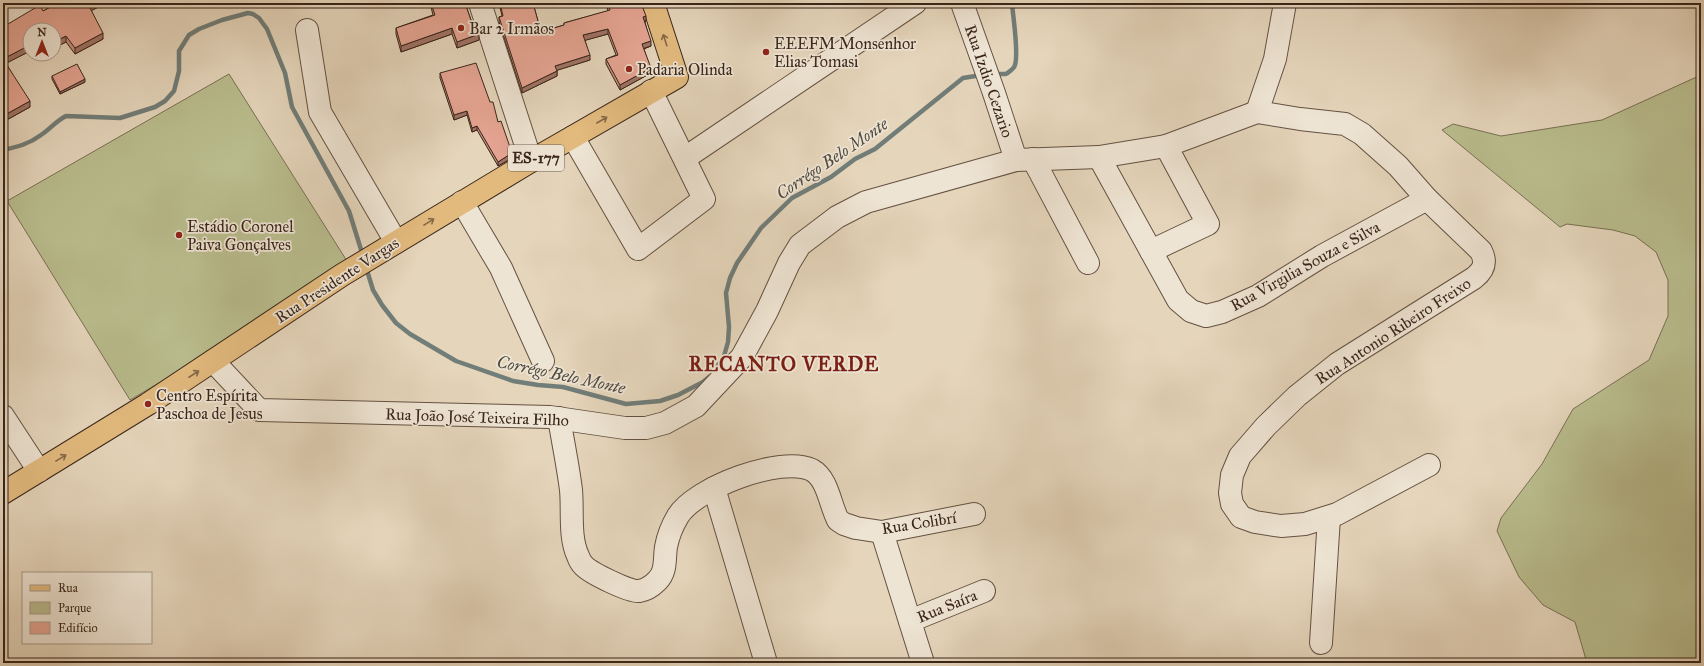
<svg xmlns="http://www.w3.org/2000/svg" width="1704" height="666" font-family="'IM FELL Great Primer',serif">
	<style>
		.green { fill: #b9bc8d; stroke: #797054 }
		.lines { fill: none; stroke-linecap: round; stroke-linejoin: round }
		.stream { stroke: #717d78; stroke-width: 4.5 }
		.minor-casing { stroke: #645142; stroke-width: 24 }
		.major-casing { stroke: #39251a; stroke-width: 24 }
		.minor { stroke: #eee4d3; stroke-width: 22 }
		.major { stroke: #e2ba7e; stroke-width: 22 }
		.wall { fill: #c58d7e; stroke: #39251a }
		.shaded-wall { fill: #a07366; stroke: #39251a }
		.building { fill: #e5a492; stroke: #39251a }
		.oneway { stroke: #856847 }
		.poi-dot { fill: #8f2418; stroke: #eee4d3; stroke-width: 1.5 }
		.labels { text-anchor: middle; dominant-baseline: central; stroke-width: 3.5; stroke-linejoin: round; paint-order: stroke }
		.shield { fill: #eee4d3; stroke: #6f5e52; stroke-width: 1 }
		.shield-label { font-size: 15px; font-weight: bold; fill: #39251a }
		.poi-label { font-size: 16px; fill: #39251a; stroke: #eee4d3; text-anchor: start }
		.street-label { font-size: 16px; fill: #39251a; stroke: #eee4d3 }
		.water-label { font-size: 17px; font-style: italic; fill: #504a41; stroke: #eee4d3 }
		.district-label { font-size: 20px; font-weight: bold; letter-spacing: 1px; fill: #7a1f14; stroke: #eee4d3 }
	</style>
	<rect width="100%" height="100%" fill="#e5d5bb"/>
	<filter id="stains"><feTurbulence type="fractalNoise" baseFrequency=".005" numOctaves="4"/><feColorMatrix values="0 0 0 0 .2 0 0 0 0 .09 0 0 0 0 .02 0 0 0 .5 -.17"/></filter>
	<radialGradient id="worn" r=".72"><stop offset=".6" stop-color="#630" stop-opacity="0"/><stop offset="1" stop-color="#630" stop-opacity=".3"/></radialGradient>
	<!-- green -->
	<g class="green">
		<path d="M 229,74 L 352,269 L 130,400 L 7,201 Z"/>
		<path d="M 1701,75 L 1701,663 L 1587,663 L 1575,622 L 1543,605 L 1519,577 L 1497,531 L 1501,518 L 1542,464 L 1573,409 L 1649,360 L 1668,316 L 1668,280 L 1656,252 L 1635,236 L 1613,230 L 1567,224 L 1560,227 L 1442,130 L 1453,124 L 1501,136 L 1602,120 Z"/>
	</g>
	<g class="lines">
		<!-- stream -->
		<g class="stream">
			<path d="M 993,74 L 1006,74 C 1010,71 1014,69 1015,65 C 1019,52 1013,18 1012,3"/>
			<path d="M 3,150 C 17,147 29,144 41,135 C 50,129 56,121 66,116 L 120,118 L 155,107 L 165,101 L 174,91 L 179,71 L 179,51 L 189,35 L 199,29 L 222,20 L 248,13 L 253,14 L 259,18 L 267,29 L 285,73 L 292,107 L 349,211 L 363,256"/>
			<path d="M 366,267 L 373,290 L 382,305 L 396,323 L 410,334 L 456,361 L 513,381 L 538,385 L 563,387 L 626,404 L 660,401 L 678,395 L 703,382 L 709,377"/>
			<path d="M 715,370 L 724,356 L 728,342 L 729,327 L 726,293 L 730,278 L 737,263 L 761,228 L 792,198 L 831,177 L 855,159 L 875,149 L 963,78 L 982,75"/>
		</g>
		<!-- minor casing -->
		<g class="minor-casing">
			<g id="minor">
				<path d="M 480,3 L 531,161"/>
				<path d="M 962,3 L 994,93 L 1016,160"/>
				<path d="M 3,18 L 27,3"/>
				<path d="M 307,30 L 320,112 L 396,242"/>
				<path d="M 1257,112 L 1275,59 L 1285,3"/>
				<path d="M 573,137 L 638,249 L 704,199 L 651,91"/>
				<path d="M 1099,157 L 1178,300 L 1191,311 L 1206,316 L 1222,312 L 1258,296 L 1322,256 L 1427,199"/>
				<path d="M 685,158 L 915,3"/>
				<path d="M 1033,159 L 1088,263"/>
				<path d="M 462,202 L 501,268 L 543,361"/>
				<path d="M 1151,251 L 1208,224 L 1166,146"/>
				<path d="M 213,361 L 259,410 L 550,417 L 625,428 L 646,428 L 665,423 L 696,406 L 742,357 L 767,311 L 789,263 L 800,245 L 837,217 L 866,202 L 1016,160 L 1099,157 L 1166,146 L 1257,112 L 1300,119 L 1345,124 L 1362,134 L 1398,166 L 1427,199 L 1481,251 C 1487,263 1484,270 1474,278 L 1337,364 L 1297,396 L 1266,426 L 1240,456 L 1232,475 L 1230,493 L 1232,504 L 1241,517 L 1255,522 L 1281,526 L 1305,524 L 1337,514 L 1429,465"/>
				<path d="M 3,416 L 39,471"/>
				<path d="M 559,418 C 563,442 568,466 571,490 C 573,511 569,537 578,556 C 579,559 582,564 584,566 C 591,573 629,592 639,591 C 646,590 652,586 657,581 C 667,571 664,559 666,547 C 668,536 672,526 678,516 C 695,488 781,455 812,470 C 828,479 830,505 838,520 L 844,524 L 856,528 L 882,532 L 974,514"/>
				<path d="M 714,488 L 766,663"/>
				<path d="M 882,532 L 923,663"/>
				<path d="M 910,621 L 984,591"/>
				<path d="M 1321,643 L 1329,517"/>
			</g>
		</g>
		<!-- major casing -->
		<g class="major-casing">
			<path id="major" d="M 3,493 L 148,404 L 342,275 L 531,161 L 677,77 L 653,3"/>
		</g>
		<!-- minor -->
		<use href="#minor" class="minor"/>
		<!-- major -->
		<use href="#major" class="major"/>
	</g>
	<!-- wall -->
	<g class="wall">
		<path d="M 58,3 L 106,3 L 91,10 L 103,39 L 75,54 L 66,42 L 54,48 L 54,30 L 30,30 L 30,51 L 6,63 L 30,107 L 3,122 L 3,27 L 43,11 Z"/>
		<path d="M 430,3 L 465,3 L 472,23 L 479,40 L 457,48 L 452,34 L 401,52 L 396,34 L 396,28 L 433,15 Z"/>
		<path d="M 499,3 L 533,3 L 541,32 L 564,25 L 564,23 L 608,11 L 606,3 L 641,3 L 646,21 L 645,22 L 651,46 L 644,49 L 651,73 L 620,90 L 606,64 L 606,59 L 616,55 L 608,34 L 585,40 L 590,60 L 557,70 L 557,76 L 522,93 L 499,22 L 499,17 L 502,16 Z"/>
		<path d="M 440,73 L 490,102 L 512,158 L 498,166 L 477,130 L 472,132 L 467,115 L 454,120 L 440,78 Z"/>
		<path d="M 52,76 L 85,82 L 60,94 L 52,79 Z"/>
	</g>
	<!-- shaded-wall -->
	<g class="shaded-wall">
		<path d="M 94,3 L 106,3 L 89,12 L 89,6 Z"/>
		<path d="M 646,16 L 646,21 L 643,22 L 643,17 Z"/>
		<path d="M 452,28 L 452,34 L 401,52 L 401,46 Z"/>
		<path d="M 608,29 L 608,34 L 583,41 L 583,35 Z"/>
		<path d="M 103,33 L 103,39 L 75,54 L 75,48 Z"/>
		<path d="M 479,34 L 479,40 L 457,48 L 457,42 Z"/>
		<path d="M 66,36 L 66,42 L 54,48 L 54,42 Z"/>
		<path d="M 651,41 L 651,46 L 642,49 L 642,44 Z"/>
		<path d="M 30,45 L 30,51 L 3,65 L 3,59 Z"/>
		<path d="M 37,54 L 44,54 L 37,58 Z"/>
		<path d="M 590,55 L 590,60 L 555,71 L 555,66 Z"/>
		<path d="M 651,68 L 651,73 L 620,90 L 620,85 Z"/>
		<path d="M 557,71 L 557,76 L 522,93 L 522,88 Z"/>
		<path d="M 85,79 L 85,82 L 60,94 L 60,92 Z"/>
		<path d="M 30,101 L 30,107 L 3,122 L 3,116 Z"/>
		<path d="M 467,111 L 467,115 L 454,120 L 454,115 Z"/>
		<path d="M 477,126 L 477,130 L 472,132 L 472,128 Z"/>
		<path d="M 512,153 L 512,158 L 498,166 L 498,162 Z"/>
	</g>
	<!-- building -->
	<g class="building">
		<path d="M 58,3 L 94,3 L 89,6 L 103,33 L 75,48 L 66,36 L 54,42 L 54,30 L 30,30 L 30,45 L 3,59 L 30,101 L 3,116 L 3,27 L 40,5 L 43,11 Z"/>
		<path d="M 431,3 L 465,3 L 472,23 L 475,22 L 479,34 L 457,42 L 452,28 L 401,46 L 396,28 L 435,15 Z"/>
		<path d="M 500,3 L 533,3 L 541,32 L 564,25 L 564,23 L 610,10 L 608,3 L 641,3 L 646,16 L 643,17 L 651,41 L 642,44 L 651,68 L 620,85 L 606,59 L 618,55 L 608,29 L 583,35 L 590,55 L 555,66 L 557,71 L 522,88 L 499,17 L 503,16 Z"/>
		<path d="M 476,63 L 490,102 L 493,102 L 498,122 L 501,121 L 512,153 L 498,162 L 477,126 L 472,128 L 467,111 L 454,115 L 440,73 Z"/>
		<path d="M 77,64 L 85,79 L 60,92 L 52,76 Z"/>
	</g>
	<!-- one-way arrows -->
	<defs><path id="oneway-shaft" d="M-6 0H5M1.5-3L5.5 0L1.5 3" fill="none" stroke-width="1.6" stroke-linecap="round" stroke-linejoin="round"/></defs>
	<g class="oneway">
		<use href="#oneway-shaft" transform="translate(665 40) rotate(-108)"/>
		<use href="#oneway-shaft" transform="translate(602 120) rotate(-30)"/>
		<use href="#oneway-shaft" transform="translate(429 222) rotate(-32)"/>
		<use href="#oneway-shaft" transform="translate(194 374) rotate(-33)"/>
		<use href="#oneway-shaft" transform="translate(61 458) rotate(-31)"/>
	</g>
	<!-- markers -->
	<g class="poi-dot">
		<circle cx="461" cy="28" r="4"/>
		<circle cx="766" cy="52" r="4"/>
		<circle cx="629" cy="69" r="4"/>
		<circle cx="179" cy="235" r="4"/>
		<circle cx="148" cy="404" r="4"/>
	</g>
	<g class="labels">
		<!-- shield labels -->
		<rect class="shield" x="508" y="145" width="56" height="26" rx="3"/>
		<g class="shield-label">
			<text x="536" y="158">ES-177</text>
		</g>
		<!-- poi labels -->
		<g class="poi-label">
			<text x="469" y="28">Bar 2 Irmãos</text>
			<text x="774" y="43">EEEFM Monsenhor<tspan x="774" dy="18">Elias Tomasi</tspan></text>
			<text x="637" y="69">Padaria Olinda</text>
			<text x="187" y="226">Estádio Coronel<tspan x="187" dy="18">Paiva Gonçalves</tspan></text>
			<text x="156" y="395">Centro Espírita<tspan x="156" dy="18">Paschoa de Jesus</tspan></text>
		</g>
		<!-- street labels -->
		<g class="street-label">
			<text transform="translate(989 81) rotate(71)">Rua Izdio Cezario</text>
			<text transform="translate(1305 266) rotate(-29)">Rua Virgilia Souza e Silva</text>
			<text transform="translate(337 280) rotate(-33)">Rua Presidente Vargas</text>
			<text transform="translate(1393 331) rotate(-33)">Rua Antonio Ribeiro Freixo</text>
			<text transform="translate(477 417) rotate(2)">Rua João José Teixeira Filho</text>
			<text transform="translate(919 523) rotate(-9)">Rua Colibrí</text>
			<text transform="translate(947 606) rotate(-22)">Rua Saíra</text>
		</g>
		<!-- water labels -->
		<g class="water-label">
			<text transform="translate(832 159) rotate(-34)">Corrégo Belo Monte</text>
			<text transform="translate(561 375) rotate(12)">Corrégo Belo Monte</text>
		</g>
		<!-- district labels -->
		<g class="district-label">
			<text x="784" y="364">RECANTO VERDE</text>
		</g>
	</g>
	<!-- margin -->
	<rect width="1704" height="666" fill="none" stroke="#e5d5bb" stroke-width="16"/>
	<rect x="4" y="4" width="1696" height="658" fill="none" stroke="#39251a" stroke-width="2"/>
	<rect x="8" y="8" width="1688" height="650" fill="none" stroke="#39251a"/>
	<!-- legend -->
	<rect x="22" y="572" width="130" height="72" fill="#eee4d3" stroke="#a69889"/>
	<rect x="30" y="585" width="20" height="6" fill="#e2ba7e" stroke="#a69889"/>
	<text x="58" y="592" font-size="12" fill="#39251a">Rua</text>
	<rect x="30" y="602" width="20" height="12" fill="#b9bc8d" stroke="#a69889"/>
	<text x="58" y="612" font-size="12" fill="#39251a">Parque</text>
	<rect x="30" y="622" width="20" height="12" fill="#e5a492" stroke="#a69889"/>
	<text x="58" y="632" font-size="12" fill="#39251a">Edifício</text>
	<!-- north arrow -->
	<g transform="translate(42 42)"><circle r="19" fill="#eee4d3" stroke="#a69889"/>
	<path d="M0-3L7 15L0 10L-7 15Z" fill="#8f2418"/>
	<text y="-6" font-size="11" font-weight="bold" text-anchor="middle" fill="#39251a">N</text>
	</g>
	<rect width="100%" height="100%" filter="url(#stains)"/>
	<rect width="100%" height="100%" fill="url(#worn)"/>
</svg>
